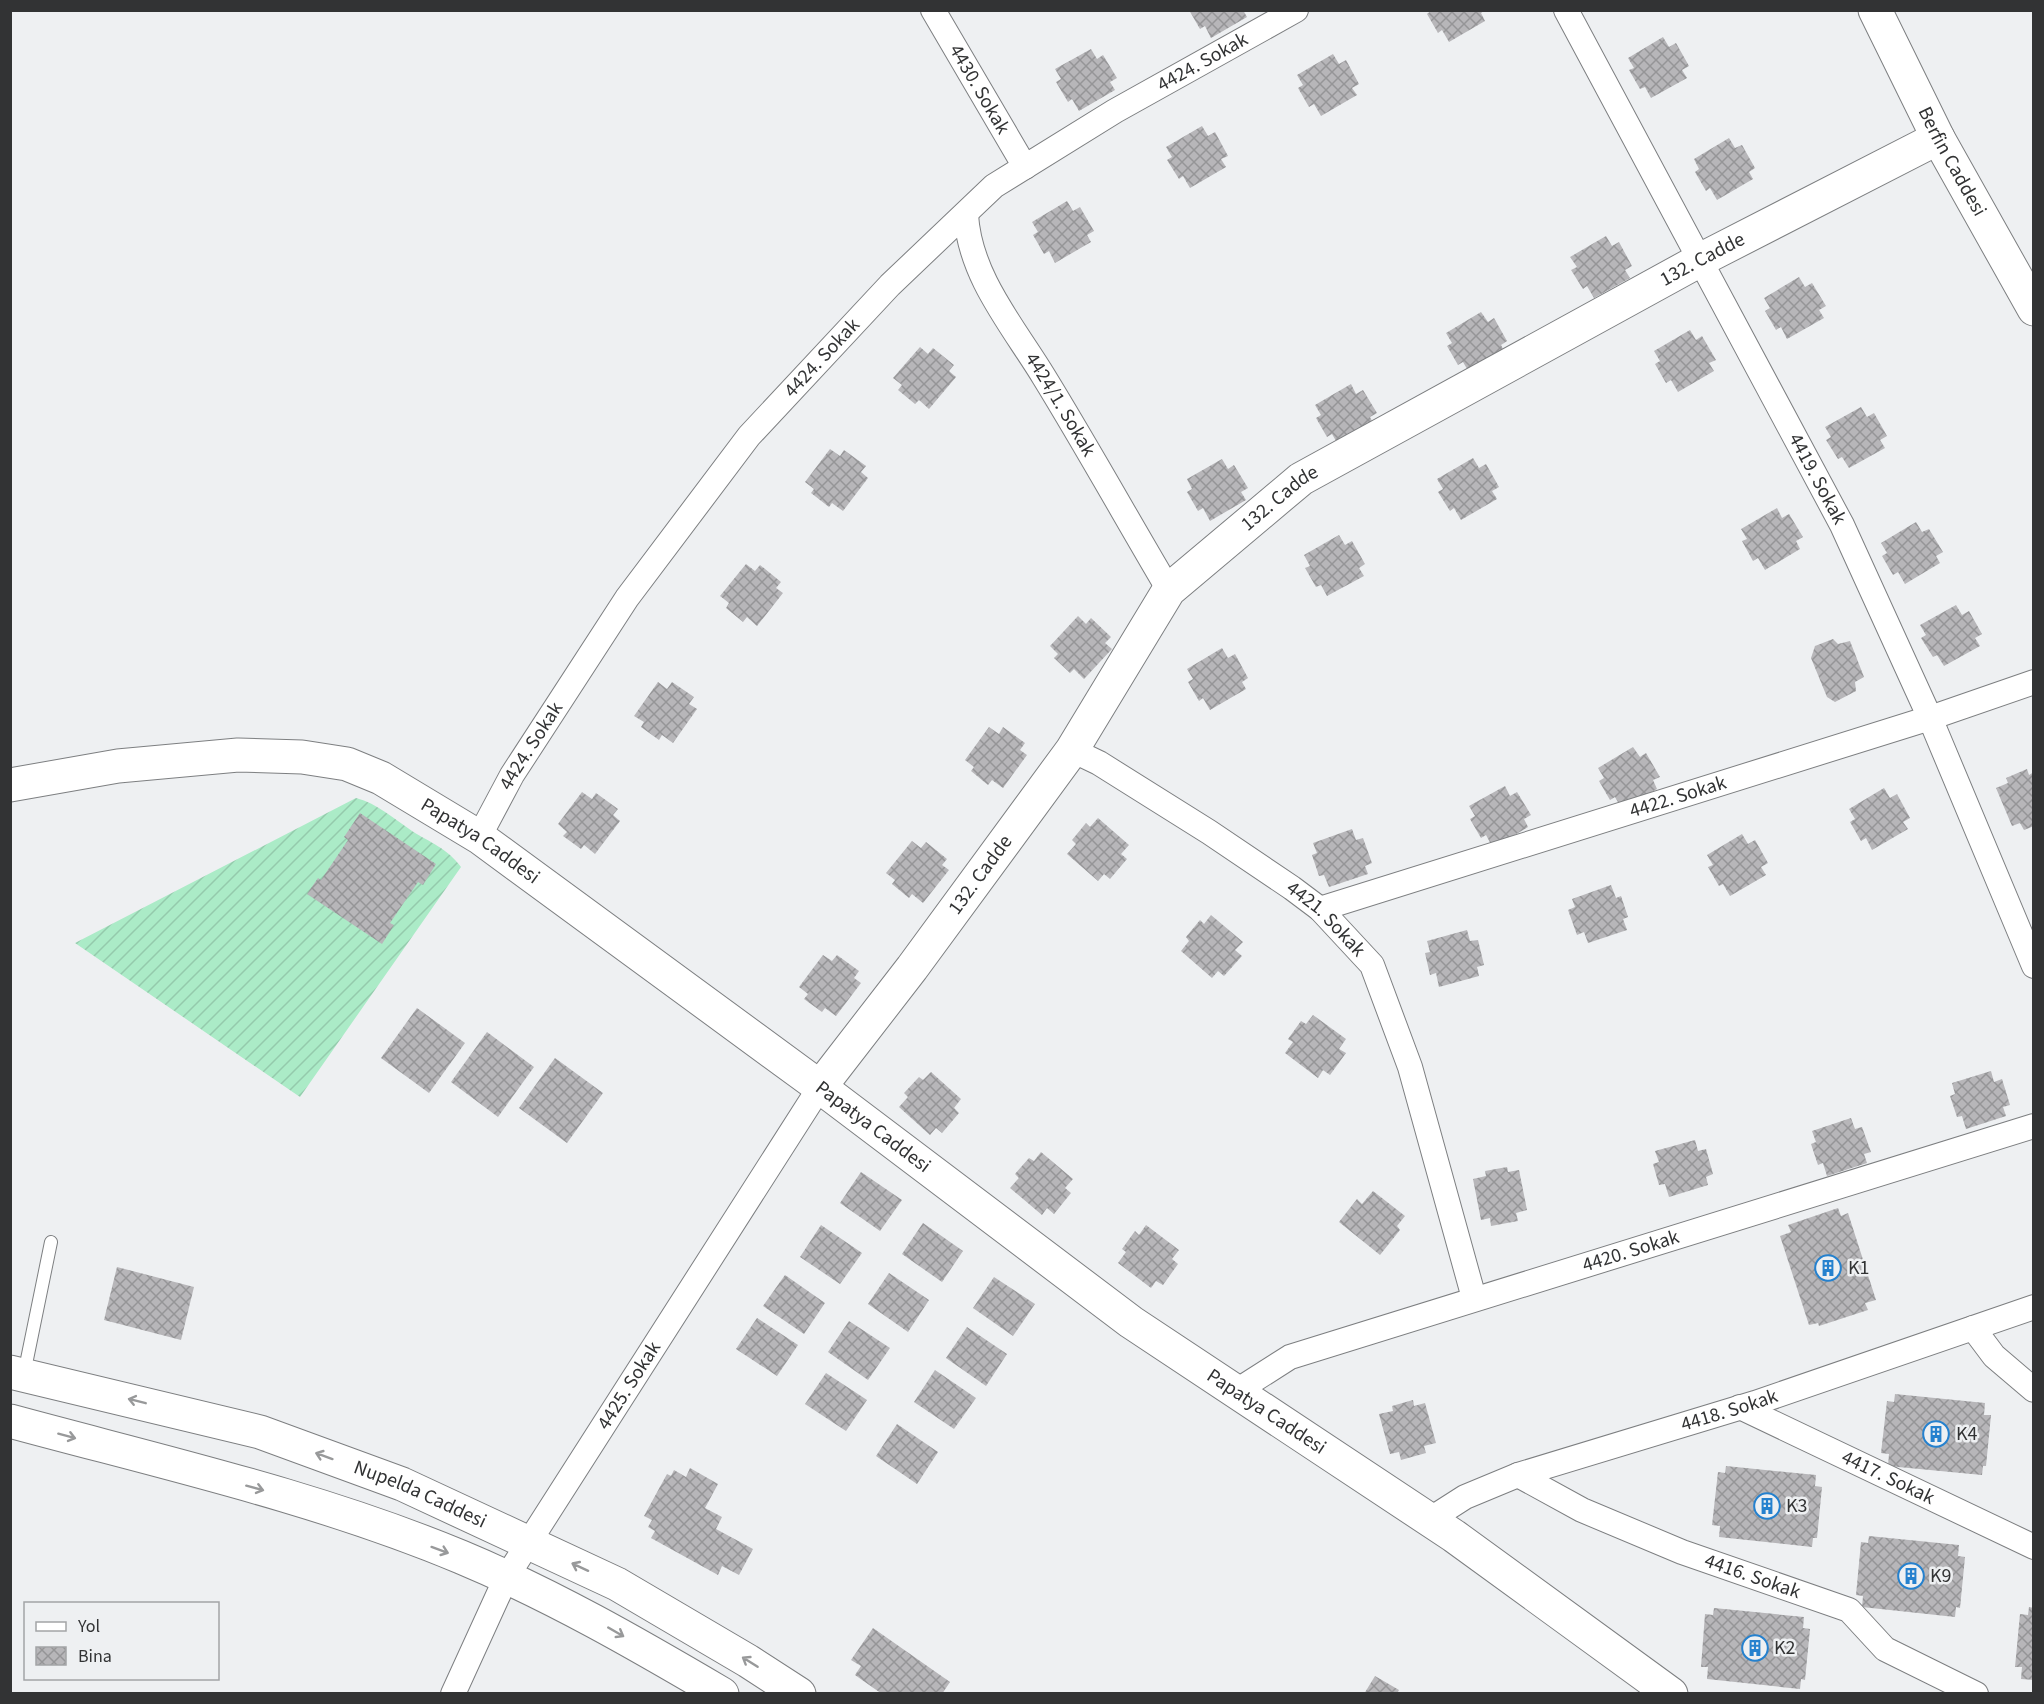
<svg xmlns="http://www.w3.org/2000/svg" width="2044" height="1704" font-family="'Source Sans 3',sans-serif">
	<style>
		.garden { fill: url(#garden-furrows) }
		.building { fill: url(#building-cross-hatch) }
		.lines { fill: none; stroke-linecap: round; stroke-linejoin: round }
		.lane-casing { stroke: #7d7f81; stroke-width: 14 }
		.street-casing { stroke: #7d7f81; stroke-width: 26 }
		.secondary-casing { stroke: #7d7f81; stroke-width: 35 }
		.lane { stroke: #fff; stroke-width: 12 }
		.street { stroke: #fff; stroke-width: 24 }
		.secondary { stroke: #fff; stroke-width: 33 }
		.oneway { stroke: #98999a }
		.labels { text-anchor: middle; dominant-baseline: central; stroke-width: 5; stroke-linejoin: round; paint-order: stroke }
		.street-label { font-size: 20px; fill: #323334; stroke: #eef0f2 }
		.poi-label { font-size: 20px; fill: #323334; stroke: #eef0f2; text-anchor: start }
	</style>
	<defs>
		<pattern id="garden-furrows" width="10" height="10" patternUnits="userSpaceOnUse" patternTransform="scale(1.5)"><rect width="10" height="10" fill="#abebc7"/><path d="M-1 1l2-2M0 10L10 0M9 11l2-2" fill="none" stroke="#94caac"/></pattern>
		<pattern id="building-cross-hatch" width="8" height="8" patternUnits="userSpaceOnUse" patternTransform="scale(1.5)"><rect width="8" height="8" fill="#b7b6b9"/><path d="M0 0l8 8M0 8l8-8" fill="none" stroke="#959597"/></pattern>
	</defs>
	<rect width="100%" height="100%" fill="#eef0f2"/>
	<!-- garden -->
	<path class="garden" d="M 356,798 C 378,804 393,818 412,831 C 431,843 447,848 461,867 L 300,1097 L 75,943 Z"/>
	<!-- building -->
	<g class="building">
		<path d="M 1189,10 L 1243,10 L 1247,17 L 1211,38 L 1205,26 L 1200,29 Z"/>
		<path d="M 1432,10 L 1485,10 L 1481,13 L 1485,21 L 1449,42 L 1442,30 L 1438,33 L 1427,14 Z"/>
		<path d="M 1663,37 L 1669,47 L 1676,43 L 1689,66 L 1682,70 L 1687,78 L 1651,98 L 1645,87 L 1640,89 L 1629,70 L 1634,68 L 1628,58 Z"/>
		<path d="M 1091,49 L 1097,59 L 1103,55 L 1117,78 L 1110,82 L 1115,90 L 1079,111 L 1072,99 L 1068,102 L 1056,82 L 1061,79 L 1055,69 Z"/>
		<path d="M 1333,54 L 1339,64 L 1346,60 L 1359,84 L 1352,88 L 1357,95 L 1321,116 L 1314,104 L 1309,107 L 1298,88 L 1303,85 L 1297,75 Z"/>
		<path d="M 1202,126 L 1208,136 L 1215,132 L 1228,156 L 1221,159 L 1226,167 L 1190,188 L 1183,176 L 1179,179 L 1167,160 L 1172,157 L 1166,147 Z"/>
		<path d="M 1729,138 L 1735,148 L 1742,145 L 1755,168 L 1749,172 L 1753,179 L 1717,200 L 1710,188 L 1706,191 L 1695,172 L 1699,169 L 1694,159 Z"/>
		<path d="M 1067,201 L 1073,211 L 1080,207 L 1094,231 L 1087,235 L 1091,242 L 1055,263 L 1049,251 L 1044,254 L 1033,235 L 1038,232 L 1032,222 Z"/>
		<path d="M 1606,236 L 1612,246 L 1619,242 L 1632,266 L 1625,270 L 1630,278 L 1594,298 L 1587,286 L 1583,289 L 1571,270 L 1577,267 L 1570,257 Z"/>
		<path d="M 1799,277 L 1805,287 L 1812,283 L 1826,306 L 1819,310 L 1824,318 L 1787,339 L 1781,327 L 1776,330 L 1765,311 L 1770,308 L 1764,298 Z"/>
		<path d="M 1481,312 L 1488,322 L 1494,318 L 1507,341 L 1501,345 L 1505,353 L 1470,374 L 1463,362 L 1458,365 L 1447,346 L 1452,343 L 1446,333 Z"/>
		<path d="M 1690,330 L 1696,340 L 1702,336 L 1716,360 L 1709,363 L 1714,371 L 1678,392 L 1671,380 L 1666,383 L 1655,364 L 1660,361 L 1654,351 Z"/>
		<path d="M 920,347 L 928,354 L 933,348 L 954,365 L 949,371 L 956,377 L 929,409 L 919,400 L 915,404 L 898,390 L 902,385 L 893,378 Z"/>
		<path d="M 1351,384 L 1356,394 L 1363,390 L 1377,413 L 1370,417 L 1374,425 L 1339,446 L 1332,434 L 1327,437 L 1316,418 L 1321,415 L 1315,405 Z"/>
		<path d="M 1861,407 L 1867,417 L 1874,413 L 1887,436 L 1880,440 L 1885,448 L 1849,468 L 1842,457 L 1838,459 L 1826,440 L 1831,437 L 1825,427 Z"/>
		<path d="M 830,449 L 840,456 L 844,450 L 866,466 L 861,472 L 868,478 L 843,511 L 832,503 L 829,507 L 811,493 L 814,489 L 805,482 Z"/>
		<path d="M 1473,458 L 1479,468 L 1486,464 L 1499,487 L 1492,491 L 1497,499 L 1461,520 L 1454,508 L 1450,511 L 1438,492 L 1443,489 L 1437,479 Z"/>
		<path d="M 1222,459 L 1228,469 L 1234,465 L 1248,488 L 1241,492 L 1246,500 L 1210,521 L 1203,508 L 1198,511 L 1187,492 L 1192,489 L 1187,479 Z"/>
		<path d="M 1777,508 L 1782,518 L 1789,514 L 1803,537 L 1796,541 L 1800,549 L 1765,570 L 1758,558 L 1753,561 L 1742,541 L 1747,539 L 1741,529 Z"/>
		<path d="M 1916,522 L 1922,532 L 1929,529 L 1943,552 L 1936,556 L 1940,563 L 1905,584 L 1898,572 L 1893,575 L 1882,556 L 1887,553 L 1881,543 Z"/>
		<path d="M 1339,535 L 1345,545 L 1352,541 L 1365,564 L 1359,568 L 1364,576 L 1327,596 L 1321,585 L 1316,587 L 1305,568 L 1310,566 L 1304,555 Z"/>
		<path d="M 746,564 L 755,571 L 760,565 L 781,582 L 776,588 L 783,593 L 757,626 L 747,617 L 743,622 L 726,608 L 729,603 L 720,596 Z"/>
		<path d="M 1956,605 L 1962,615 L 1969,611 L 1982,634 L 1975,638 L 1980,646 L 1944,666 L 1937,655 L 1933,657 L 1921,638 L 1926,635 L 1920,625 Z"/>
		<path d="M 1078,616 L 1086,624 L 1091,618 L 1111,637 L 1105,643 L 1112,649 L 1084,679 L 1074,669 L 1070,673 L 1054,658 L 1058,654 L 1050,646 Z"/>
		<path d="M 1833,639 L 1838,644 L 1850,641 L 1864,677 L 1855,682 L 1856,691 L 1835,702 L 1827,697 L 1811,658 L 1815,646 Z"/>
		<path d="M 1222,648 L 1228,658 L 1235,654 L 1248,678 L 1242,682 L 1246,689 L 1210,710 L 1203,698 L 1199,701 L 1188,682 L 1193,679 L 1187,669 Z"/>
		<path d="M 658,682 L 667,689 L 672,682 L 694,697 L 689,704 L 697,709 L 673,743 L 662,735 L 659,740 L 641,727 L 644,722 L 634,716 Z"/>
		<path d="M 989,727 L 999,734 L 1003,727 L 1025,743 L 1020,750 L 1027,755 L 1003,788 L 992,780 L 988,785 L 971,771 L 974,767 L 965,760 Z"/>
		<path d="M 1633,747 L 1640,757 L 1646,753 L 1660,777 L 1653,780 L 1657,789 L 1622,809 L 1615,797 L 1610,800 L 1599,781 L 1604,778 L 1598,768 Z"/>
		<path d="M 2027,769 L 2029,775 L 2034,772 L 2034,826 L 2024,830 L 2020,823 L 2012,826 L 1996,788 L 2008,783 L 2006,778 Z"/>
		<path d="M 1505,786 L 1510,796 L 1517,792 L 1531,815 L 1524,819 L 1528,827 L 1493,848 L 1486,835 L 1481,838 L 1470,819 L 1475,816 L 1469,806 Z"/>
		<path d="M 1884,788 L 1890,798 L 1897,794 L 1910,818 L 1903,822 L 1908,829 L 1872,850 L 1866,838 L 1861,841 L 1850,822 L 1855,819 L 1849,809 Z"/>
		<path d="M 582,792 L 592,799 L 596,793 L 618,809 L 613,815 L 620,821 L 595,854 L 584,845 L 581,849 L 563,836 L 567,832 L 558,824 Z"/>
		<path d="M 360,813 L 436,864 L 423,885 L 418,882 L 390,923 L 394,925 L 382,944 L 307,894 L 318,878 L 321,880 L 348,840 L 344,837 Z"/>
		<path d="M 1098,818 L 1129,845 L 1121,854 L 1127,859 L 1110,879 L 1104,874 L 1098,881 L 1067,854 L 1076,844 L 1072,840 L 1086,823 L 1090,827 Z"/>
		<path d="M 1352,829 L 1356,840 L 1363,838 L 1372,863 L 1365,866 L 1368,874 L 1329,887 L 1324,875 L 1319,876 L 1312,855 L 1317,853 L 1313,843 Z"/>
		<path d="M 1742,834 L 1748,844 L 1755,840 L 1768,863 L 1761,867 L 1766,875 L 1730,896 L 1723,884 L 1719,886 L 1708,867 L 1713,865 L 1707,855 Z"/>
		<path d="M 912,841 L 921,848 L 926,842 L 947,859 L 942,865 L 949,870 L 923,903 L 912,894 L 909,898 L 892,884 L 895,880 L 886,873 Z"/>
		<path d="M 1611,885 L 1616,898 L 1621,896 L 1628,917 L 1623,919 L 1627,930 L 1588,943 L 1584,932 L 1577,935 L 1568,910 L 1575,907 L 1572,899 Z"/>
		<path d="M 1211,915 L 1243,942 L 1235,950 L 1242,956 L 1224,976 L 1218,971 L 1212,978 L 1181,951 L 1189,941 L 1186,937 L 1200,920 L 1204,924 Z"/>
		<path d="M 1467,930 L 1470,941 L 1478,940 L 1484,965 L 1477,967 L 1479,976 L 1439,987 L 1436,973 L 1430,975 L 1425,953 L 1430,952 L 1427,941 Z"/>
		<path d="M 823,955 L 832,961 L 837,955 L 859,971 L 854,978 L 861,983 L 836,1016 L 825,1008 L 822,1012 L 804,999 L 808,994 L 799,987 Z"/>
		<path d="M 417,1008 L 465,1043 L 429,1093 L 381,1058 Z"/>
		<path d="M 1313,1015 L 1346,1039 L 1339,1049 L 1346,1053 L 1330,1075 L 1323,1070 L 1318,1078 L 1285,1053 L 1293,1042 L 1288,1039 L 1301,1021 L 1306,1024 Z"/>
		<path d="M 487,1032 L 534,1067 L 498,1117 L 451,1082 Z"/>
		<path d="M 555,1058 L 603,1093 L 567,1143 L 519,1108 Z"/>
		<path d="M 1991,1071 L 1994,1082 L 2002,1079 L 2010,1105 L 2003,1107 L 2006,1116 L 1966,1129 L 1962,1116 L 1957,1117 L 1950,1096 L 1955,1094 L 1952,1083 Z"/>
		<path d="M 931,1072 L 961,1099 L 954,1108 L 959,1113 L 942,1133 L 936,1128 L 930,1135 L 899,1107 L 908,1097 L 904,1093 L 919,1077 L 923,1080 Z"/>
		<path d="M 1851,1118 L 1855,1129 L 1862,1127 L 1871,1152 L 1864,1154 L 1867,1163 L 1827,1176 L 1823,1163 L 1818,1165 L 1811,1144 L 1816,1142 L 1812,1131 Z"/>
		<path d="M 1695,1140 L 1698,1151 L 1706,1149 L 1713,1174 L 1706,1177 L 1708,1185 L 1669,1197 L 1665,1184 L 1659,1185 L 1653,1164 L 1659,1162 L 1655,1151 Z"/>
		<path d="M 1041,1152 L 1073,1179 L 1065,1188 L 1071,1193 L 1054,1214 L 1047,1208 L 1042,1215 L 1010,1188 L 1019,1178 L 1015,1174 L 1029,1158 L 1034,1161 Z"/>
		<path d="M 1507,1167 L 1508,1172 L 1519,1170 L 1527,1210 L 1516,1213 L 1518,1221 L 1491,1226 L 1490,1218 L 1481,1220 L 1473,1179 L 1486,1176 L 1485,1171 Z"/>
		<path d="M 861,1172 L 902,1200 L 880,1231 L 840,1203 Z"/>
		<path d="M 1373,1191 L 1405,1216 L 1397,1226 L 1400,1230 L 1380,1255 L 1339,1222 L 1357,1199 L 1362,1204 Z"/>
		<path d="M 1838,1208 L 1841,1216 L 1848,1213 L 1876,1300 L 1865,1303 L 1868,1310 L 1819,1326 L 1818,1323 L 1809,1325 L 1780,1236 L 1791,1232 L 1788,1225 Z"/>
		<path d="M 923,1223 L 963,1251 L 942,1282 L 902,1254 Z"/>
		<path d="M 821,1225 L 862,1253 L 840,1284 L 800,1257 Z"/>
		<path d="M 1146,1225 L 1179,1250 L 1172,1259 L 1178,1264 L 1163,1285 L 1156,1281 L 1151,1288 L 1118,1263 L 1126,1252 L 1122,1249 L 1135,1231 L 1139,1235 Z"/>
		<path d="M 117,1267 L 194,1287 L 181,1340 L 104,1320 Z"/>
		<path d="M 889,1273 L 929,1300 L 908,1332 L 868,1304 Z"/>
		<path d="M 785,1275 L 825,1303 L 804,1334 L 763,1306 Z"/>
		<path d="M 994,1277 L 1035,1304 L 1013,1336 L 973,1308 Z"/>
		<path d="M 757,1318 L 798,1345 L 777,1376 L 736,1349 Z"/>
		<path d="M 849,1321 L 890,1348 L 868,1380 L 828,1352 Z"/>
		<path d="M 967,1327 L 1007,1354 L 986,1386 L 946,1358 Z"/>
		<path d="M 935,1370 L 976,1398 L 954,1429 L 914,1402 Z"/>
		<path d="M 826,1373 L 867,1400 L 846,1431 L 805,1404 Z"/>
		<path d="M 1895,1394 L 1985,1403 L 1984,1415 L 1991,1415 L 1986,1466 L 1983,1466 L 1982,1475 L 1888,1466 L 1889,1454 L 1881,1453 L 1887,1401 L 1894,1402 Z"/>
		<path d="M 1413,1400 L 1414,1406 L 1425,1403 L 1436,1443 L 1424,1446 L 1426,1453 L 1401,1460 L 1399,1452 L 1390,1454 L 1379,1414 L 1393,1411 L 1392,1406 Z"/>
		<path d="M 897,1424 L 938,1452 L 917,1484 L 876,1456 Z"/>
		<path d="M 1726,1466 L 1816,1475 L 1815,1486 L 1822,1487 L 1817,1538 L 1813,1538 L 1812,1547 L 1719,1537 L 1720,1526 L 1712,1525 L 1718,1472 L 1725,1473 Z"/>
		<path d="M 690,1468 L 718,1484 L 705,1508 L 722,1517 L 716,1529 L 753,1549 L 739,1575 L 722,1566 L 718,1575 L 651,1538 L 655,1531 L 648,1527 L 652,1520 L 644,1516 L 667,1474 L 671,1476 L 674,1470 L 686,1477 Z"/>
		<path d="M 1869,1536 L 1959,1545 L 1958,1556 L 1965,1557 L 1960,1608 L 1956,1607 L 1955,1617 L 1862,1607 L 1863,1596 L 1856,1595 L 1861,1542 L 1868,1543 Z"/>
		<path d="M 2029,1607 L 2034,1608 L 2034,1680 L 2021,1679 L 2022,1667 L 2015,1667 L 2020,1614 L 2028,1615 Z"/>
		<path d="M 1714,1608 L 1804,1617 L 1803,1628 L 1810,1629 L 1805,1680 L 1801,1679 L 1800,1689 L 1707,1679 L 1708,1667 L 1701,1667 L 1705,1614 L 1713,1615 Z"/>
		<path d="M 873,1628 L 950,1682 L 942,1694 L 882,1694 L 855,1675 L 861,1666 L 851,1660 Z"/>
		<path d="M 1375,1676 L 1399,1690 L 1397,1694 L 1364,1694 Z"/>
	</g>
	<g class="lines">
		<!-- lane casing -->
		<g class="lane-casing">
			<path id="lane" d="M 24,1374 L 51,1242"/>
		</g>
		<!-- street casing -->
		<g class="street-casing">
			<g id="street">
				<path id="s1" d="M 933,10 L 1025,167"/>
				<path id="s2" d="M 1566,10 L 1842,525 L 1930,718 L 2034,966"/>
				<path id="s3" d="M 966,215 C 970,277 1013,326 1044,377 C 1087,447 1127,519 1169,590"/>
				<path id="s4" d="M 1072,750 L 1099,763 L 1209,832 L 1292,888 L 1320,909 L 1372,965 L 1410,1067 L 1474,1298"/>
				<path id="s5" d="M 479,837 L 512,775 L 627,598 L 749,436 L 890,285 L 994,186 L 1115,111 L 1296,10"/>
				<path id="s6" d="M 1320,909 L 1930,718 L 2034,682"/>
				<path d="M 1973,1328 L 1994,1356 L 2034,1390"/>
				<path id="s7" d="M 1235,1392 L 1290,1357 L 2034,1126"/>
				<path id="s8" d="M 1740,1407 L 2034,1547"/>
				<path id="s9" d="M 1518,1475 L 1582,1510 L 1682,1552 L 1849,1610 L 1885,1649 L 1976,1694"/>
				<path id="s10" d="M 1429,1520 L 1465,1497 L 1518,1475 L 1755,1403 L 2034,1307"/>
				<path id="s11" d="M 453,1694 L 506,1578 L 820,1087"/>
			</g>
		</g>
		<!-- secondary casing -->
		<g class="secondary-casing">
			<g id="secondary">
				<path id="s12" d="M 1875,10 L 1938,138 L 2034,309"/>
				<path id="s13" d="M 10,785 L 118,766 L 238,755 L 302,757 L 347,764 L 381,778 L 479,837 L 820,1087 L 1131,1322 L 1454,1536 L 1671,1694"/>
				<path id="s14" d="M 820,1087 L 912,968 L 1072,750 L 1169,590 L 1301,479 L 1702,259 L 1938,138"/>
				<path id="s15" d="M 10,1372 L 260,1432 L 402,1484 L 617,1584 L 748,1661 L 799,1694"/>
				<path d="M 10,1421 C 161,1462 317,1497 461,1557 C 552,1595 637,1644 722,1694"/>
			</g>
		</g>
		<!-- lane -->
		<use href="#lane" class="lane"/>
		<!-- street -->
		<use href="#street" class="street"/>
		<!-- secondary -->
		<use href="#secondary" class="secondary"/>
	</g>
	<!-- one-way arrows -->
	<defs><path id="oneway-shaft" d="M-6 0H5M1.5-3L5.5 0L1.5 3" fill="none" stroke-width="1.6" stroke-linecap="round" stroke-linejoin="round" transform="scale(1.5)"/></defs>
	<g class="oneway">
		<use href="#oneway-shaft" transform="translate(137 1401) rotate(-166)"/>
		<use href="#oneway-shaft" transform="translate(67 1436) rotate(15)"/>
		<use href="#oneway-shaft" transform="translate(324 1456) rotate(-160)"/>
		<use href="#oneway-shaft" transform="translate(255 1488) rotate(15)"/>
		<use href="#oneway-shaft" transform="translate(440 1550) rotate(20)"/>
		<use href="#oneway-shaft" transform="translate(580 1567) rotate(-155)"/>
		<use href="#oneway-shaft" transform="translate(616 1632) rotate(30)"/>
		<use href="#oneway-shaft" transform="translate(750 1662) rotate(-148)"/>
	</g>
	<!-- icons -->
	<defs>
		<g id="building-ring" transform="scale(1.35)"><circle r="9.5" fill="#eef0f2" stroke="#2581ce" stroke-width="1.5"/><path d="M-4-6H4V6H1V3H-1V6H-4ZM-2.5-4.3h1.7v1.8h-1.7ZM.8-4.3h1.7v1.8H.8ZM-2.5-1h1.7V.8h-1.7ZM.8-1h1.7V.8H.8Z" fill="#2581ce"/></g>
	</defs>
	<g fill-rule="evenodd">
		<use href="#building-ring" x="1828" y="1268"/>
		<use href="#building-ring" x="1936" y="1434"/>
		<use href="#building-ring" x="1767" y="1506"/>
		<use href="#building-ring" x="1911" y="1576"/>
		<use href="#building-ring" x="1755" y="1648"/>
	</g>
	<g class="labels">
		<!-- street labels -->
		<g class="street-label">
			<text stroke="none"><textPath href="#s5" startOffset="1077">4424. Sokak</textPath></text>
			<text stroke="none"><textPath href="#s1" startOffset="92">4430. Sokak</textPath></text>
			<text stroke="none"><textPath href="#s12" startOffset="170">Berfin Caddesi</textPath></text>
			<text stroke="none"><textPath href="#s14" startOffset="1238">132. Cadde</textPath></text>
			<text stroke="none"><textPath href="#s5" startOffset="591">4424. Sokak</textPath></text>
			<text stroke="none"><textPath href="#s3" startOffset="214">4424/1. Sokak</textPath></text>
			<text stroke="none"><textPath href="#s2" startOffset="532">4419. Sokak</textPath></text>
			<text stroke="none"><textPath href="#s14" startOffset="752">132. Cadde</textPath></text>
			<text stroke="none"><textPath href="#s5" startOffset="105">4424. Sokak</textPath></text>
			<text stroke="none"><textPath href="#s6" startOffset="375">4422. Sokak</textPath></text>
			<text stroke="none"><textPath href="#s13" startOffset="494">Papatya Caddesi</textPath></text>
			<text stroke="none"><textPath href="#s14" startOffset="266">132. Cadde</textPath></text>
			<text stroke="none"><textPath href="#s4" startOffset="306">4421. Sokak</textPath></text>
			<text stroke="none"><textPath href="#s13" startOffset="980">Papatya Caddesi</textPath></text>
			<text stroke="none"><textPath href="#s7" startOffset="422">4420. Sokak</textPath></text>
			<text stroke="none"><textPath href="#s11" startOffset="356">4425. Sokak</textPath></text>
			<text stroke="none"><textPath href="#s10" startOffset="321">4418. Sokak</textPath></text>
			<text stroke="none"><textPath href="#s13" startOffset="1466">Papatya Caddesi</textPath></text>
			<text stroke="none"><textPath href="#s8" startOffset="164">4417. Sokak</textPath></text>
			<text stroke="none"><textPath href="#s15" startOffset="429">Nupelda Caddesi</textPath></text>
			<text stroke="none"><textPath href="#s9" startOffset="256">4416. Sokak</textPath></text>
		</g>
		<!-- poi labels -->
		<g class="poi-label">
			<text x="1848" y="1268">K1</text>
			<text x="1956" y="1434">K4</text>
			<text x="1786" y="1506">K3</text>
			<text x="1930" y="1576">K9</text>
			<text x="1774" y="1648">K2</text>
		</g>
	</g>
	<!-- border -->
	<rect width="2044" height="1704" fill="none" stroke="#323334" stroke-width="24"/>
	<!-- legend -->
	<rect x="24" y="1602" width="195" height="78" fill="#eef0f2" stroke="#a3a4a6" stroke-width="1.5"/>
	<rect x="36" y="1622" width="30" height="9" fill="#ffffff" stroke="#a3a4a6" stroke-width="1.5"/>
	<text x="78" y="1632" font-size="18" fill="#323334">Yol</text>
	<rect x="36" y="1647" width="30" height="18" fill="url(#building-cross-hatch)" stroke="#a3a4a6" stroke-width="1.5"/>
	<text x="78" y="1662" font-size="18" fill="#323334">Bina</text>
</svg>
